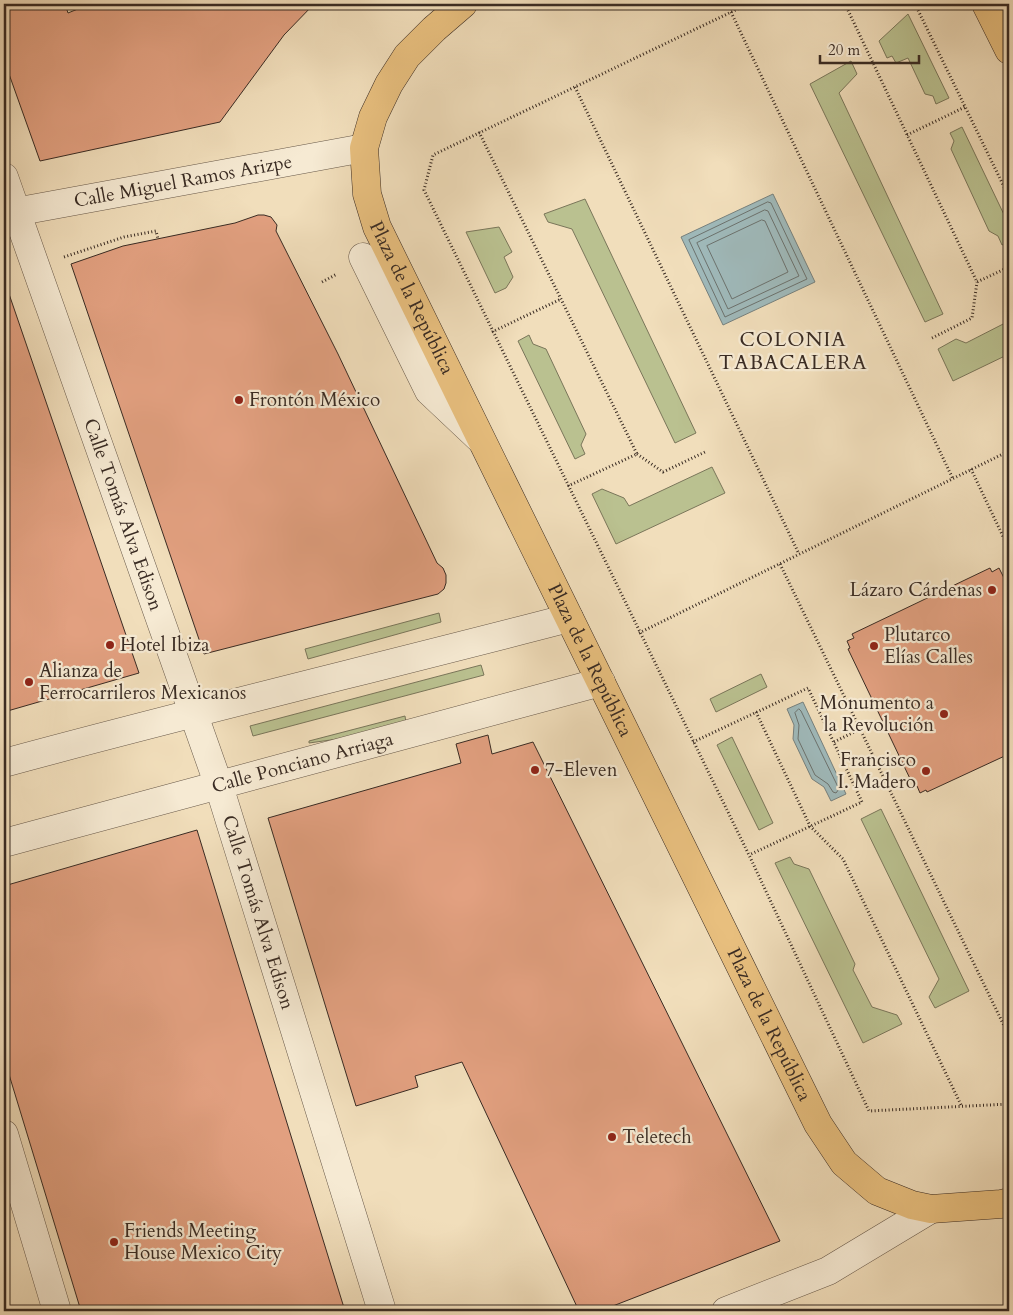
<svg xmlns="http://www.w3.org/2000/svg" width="1013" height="1315" font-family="Cardo,serif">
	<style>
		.green { fill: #bac190; stroke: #7a765a }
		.water { fill: #9fb9ba; stroke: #76807e }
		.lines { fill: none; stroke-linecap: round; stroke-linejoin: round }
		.shore { stroke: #6c726e; stroke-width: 1 }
		.building { fill: #e2a080; stroke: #392b23 }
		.minor-casing { stroke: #675849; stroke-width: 29 }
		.major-casing { stroke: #392b23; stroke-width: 29 }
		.path { stroke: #392b23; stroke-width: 3; stroke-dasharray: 1 2.5; stroke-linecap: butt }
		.minor { stroke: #f6ead3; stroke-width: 28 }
		.major { stroke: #e8bf7e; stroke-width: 28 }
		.poi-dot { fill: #8f2418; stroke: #f6ead3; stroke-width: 2 }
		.labels { text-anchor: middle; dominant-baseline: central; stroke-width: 4.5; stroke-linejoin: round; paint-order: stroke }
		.street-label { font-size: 19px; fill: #392b23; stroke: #f6ead3 }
		.poi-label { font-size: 19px; fill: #392b23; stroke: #f6ead3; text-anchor: start }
		.neighbourhood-label { font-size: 20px; letter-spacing: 1px; fill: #392b23; stroke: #f6ead3 }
	</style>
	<rect width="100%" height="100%" fill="#f1debb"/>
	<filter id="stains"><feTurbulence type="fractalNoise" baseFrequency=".004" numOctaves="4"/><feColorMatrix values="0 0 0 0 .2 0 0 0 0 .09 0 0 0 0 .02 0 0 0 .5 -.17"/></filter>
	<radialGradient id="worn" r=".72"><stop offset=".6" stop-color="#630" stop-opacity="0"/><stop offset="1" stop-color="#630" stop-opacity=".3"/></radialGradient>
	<!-- green -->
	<g class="green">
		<path d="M 908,14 L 949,98 L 936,104 L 933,96 L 925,94 L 908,58 L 896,63 L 892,56 L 887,58 L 879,41 Z"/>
		<path d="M 851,61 L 857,74 L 839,93 L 943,314 L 925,322 L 810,84 Z"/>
		<path d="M 962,127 L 1009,225 L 1009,242 L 1002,245 L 998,236 L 989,231 L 951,149 L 954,141 L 950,133 Z"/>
		<path d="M 585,199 L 696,433 L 675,443 L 572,229 L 548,222 L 544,214 Z"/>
		<path d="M 499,227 L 512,252 L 504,257 L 513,277 L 506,288 L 495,293 L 466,232 Z"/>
		<path d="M 1009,321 L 1009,354 L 953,381 L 938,349 L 956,339 L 966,343 Z"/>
		<path d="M 529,335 L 533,344 L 546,349 L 586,434 L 581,445 L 585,454 L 575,459 L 518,341 Z"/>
		<path d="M 712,467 L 725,493 L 616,544 L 592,494 L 602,489 L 624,498 L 629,506 Z"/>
		<path d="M 439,613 L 441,622 L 308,659 L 305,649 Z"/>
		<path d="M 481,665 L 484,675 L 253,736 L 250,726 Z"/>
		<path d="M 761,674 L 767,687 L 716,712 L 710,699 Z"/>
		<path d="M 405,716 L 406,723 L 359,736 L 309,743 L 309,741 Z"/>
		<path d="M 732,737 L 773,823 L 759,830 L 717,745 Z"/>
		<path d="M 881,809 L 969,991 L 935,1008 L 929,997 L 939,979 L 861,819 Z"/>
		<path d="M 790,857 L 794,864 L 809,869 L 855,964 L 853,970 L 872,1007 L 897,1015 L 902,1024 L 863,1043 L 775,863 Z"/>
	</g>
	<!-- water -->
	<g class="water">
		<path d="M 773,194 L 815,282 L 723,325 L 681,237 Z"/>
		<path d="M 803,702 L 846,794 L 831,801 L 824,787 L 812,779 L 793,739 L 794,725 L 787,709 Z"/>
	</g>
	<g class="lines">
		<!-- shore -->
		<g class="shore">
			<path d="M 768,202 L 771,203 L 807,279 L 725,317 L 689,240 Z"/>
			<path d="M 765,210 L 768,211 L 799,276 L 728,309 L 697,243 Z"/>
			<path d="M 762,220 L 765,221 L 788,272 L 732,299 L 707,246 Z"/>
			<path d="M 799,709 L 801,711 L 839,789 L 836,793 L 833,792 L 828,784 L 815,775 L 798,739 L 799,725 L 795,713 Z"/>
		</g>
	</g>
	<!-- building -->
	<g class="building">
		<path d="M 4,4 L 65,4 L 68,13 L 90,4 L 314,4 L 284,35 L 220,122 L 40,161 L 4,60 Z"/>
		<path d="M 258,215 L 264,215 L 271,217 L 277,225 L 276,231 L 338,354 L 437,563 L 443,568 L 446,575 L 446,583 L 444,589 L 438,594 L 204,654 L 71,264 L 123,246 L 235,223 Z"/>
		<path d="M 8,291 L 139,673 L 4,712 L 4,292 Z"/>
		<path d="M 990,568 L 992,572 L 999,568 L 1009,588 L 1009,754 L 927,792 L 926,790 L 920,793 L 917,786 L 914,787 L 860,674 L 848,649 L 850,648 L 847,641 L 854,638 L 852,634 Z"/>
		<path d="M 488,735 L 492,754 L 533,742 L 780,1241 L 600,1311 L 579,1311 L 462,1062 L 415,1076 L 418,1087 L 356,1106 L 268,818 L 461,763 L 456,744 Z"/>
		<path d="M 197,830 L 233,948 L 345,1311 L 81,1311 L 4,1058 L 4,886 Z"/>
	</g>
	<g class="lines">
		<!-- minor casing -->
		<g class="minor-casing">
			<g id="minor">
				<path id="s1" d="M 4,177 L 219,786 L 382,1311"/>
				<path id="s2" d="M 4,214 L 364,148"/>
				<path d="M 363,257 L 429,391 L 481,440"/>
				<path d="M 4,763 C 191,712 381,667 569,618"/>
				<path id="s3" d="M 4,843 L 601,682"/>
				<path d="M 4,1134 L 57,1311"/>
				<path d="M 726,1311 L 828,1271 L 931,1209"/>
			</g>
		</g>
		<!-- major casing -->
		<g class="major-casing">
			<g id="major">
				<path id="s4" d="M 463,4 L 434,29 L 407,56 L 389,84 L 373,117 L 364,148 L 367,194 L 377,227 L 818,1124 L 844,1163 L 877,1191 L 912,1205 L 931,1209 L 1001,1204 L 1009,1202"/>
				<path d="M 986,4 L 1009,50"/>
			</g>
		</g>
		<!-- path -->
		<g class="path">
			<path d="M 748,4 L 433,155 L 424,190 L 749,855 L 869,1111 L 1009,1104"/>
			<path d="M 845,4 L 977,282 L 1009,267"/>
			<path d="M 915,4 L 1009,197"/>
			<path d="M 731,12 L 953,479"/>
			<path d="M 575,87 L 799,554"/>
			<path d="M 479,132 L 637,454 L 568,486"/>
			<path d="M 907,135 L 965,107"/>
			<path d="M 64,257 L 124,237 L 156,231 L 158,239"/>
			<path d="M 322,282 L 337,274"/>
			<path d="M 492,332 L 561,299"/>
			<path d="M 932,338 L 972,318 L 977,282"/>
			<path d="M 637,454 L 663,472 L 705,452"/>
			<path d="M 971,469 L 1009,549"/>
			<path d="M 780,564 L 1009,1036"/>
			<path d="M 639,633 L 1009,451"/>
			<path d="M 756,712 L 810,826 L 843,859 L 962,1107"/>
			<path d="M 693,742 L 808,688 L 862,802 L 749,855"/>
			<path d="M 834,742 L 860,729"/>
		</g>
		<!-- minor -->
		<use href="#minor" class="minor"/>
		<!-- major -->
		<use href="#major" class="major"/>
	</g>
	<!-- markers -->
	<g class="poi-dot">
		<circle cx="239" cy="400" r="5"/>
		<circle cx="992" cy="590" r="5"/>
		<circle cx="110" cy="645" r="5"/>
		<circle cx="874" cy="646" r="5"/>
		<circle cx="29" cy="682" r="5"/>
		<circle cx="944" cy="714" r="5"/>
		<circle cx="535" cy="770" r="5"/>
		<circle cx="926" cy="771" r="5"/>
		<circle cx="612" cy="1137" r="5"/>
		<circle cx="114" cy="1242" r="5"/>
	</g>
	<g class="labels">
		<!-- street labels -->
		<g class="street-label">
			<text stroke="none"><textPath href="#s2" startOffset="182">Calle Miguel Ramos Arizpe</textPath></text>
			<text stroke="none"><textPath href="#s4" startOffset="338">Plaza de la República</textPath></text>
			<text stroke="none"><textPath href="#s1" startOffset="358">Calle Tomás Alva Edison</textPath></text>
			<text stroke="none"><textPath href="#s4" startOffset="742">Plaza de la República</textPath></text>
			<text stroke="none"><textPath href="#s3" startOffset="309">Calle Ponciano Arriaga</textPath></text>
			<text stroke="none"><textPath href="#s1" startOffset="778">Calle Tomás Alva Edison</textPath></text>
			<text stroke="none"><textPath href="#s4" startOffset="1148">Plaza de la República</textPath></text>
		</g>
		<!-- poi labels -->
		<g class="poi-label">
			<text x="249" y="400">Frontón México</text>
			<text x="982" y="590" text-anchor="end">Lázaro Cárdenas</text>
			<text x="884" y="635">Plutarco<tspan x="884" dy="22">Elías Calles</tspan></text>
			<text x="120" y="645">Hotel Ibiza</text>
			<text x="39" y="671">Alianza de<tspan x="39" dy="22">Ferrocarrileros Mexicanos</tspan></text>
			<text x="934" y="703" text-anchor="end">Monumento a<tspan x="934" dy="22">la Revolución</tspan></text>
			<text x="916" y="760" text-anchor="end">Francisco<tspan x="916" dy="22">I. Madero</tspan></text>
			<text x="545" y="770">7-Eleven</text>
			<text x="622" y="1137">Teletech</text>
			<text x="124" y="1231">Friends Meeting<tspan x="124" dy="22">House Mexico City</tspan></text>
		</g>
		<!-- neighbourhood labels -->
		<g class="neighbourhood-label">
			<text x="793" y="339">COLONIA<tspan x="793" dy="23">TABACALERA</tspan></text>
		</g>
	</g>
	<!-- margin -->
	<rect width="1013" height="1315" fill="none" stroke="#f1debb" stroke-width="20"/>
	<rect x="5" y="5" width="1003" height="1305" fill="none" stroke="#392b23" stroke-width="2.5"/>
	<rect x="10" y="10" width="993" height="1295" fill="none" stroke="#392b23"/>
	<!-- scale -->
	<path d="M820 55v8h99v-8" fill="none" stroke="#392b23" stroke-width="2.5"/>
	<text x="828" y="55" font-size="15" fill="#392b23" stroke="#f6ead3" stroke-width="4" paint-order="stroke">20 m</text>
	<rect width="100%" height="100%" filter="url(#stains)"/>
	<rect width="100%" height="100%" fill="url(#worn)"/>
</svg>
